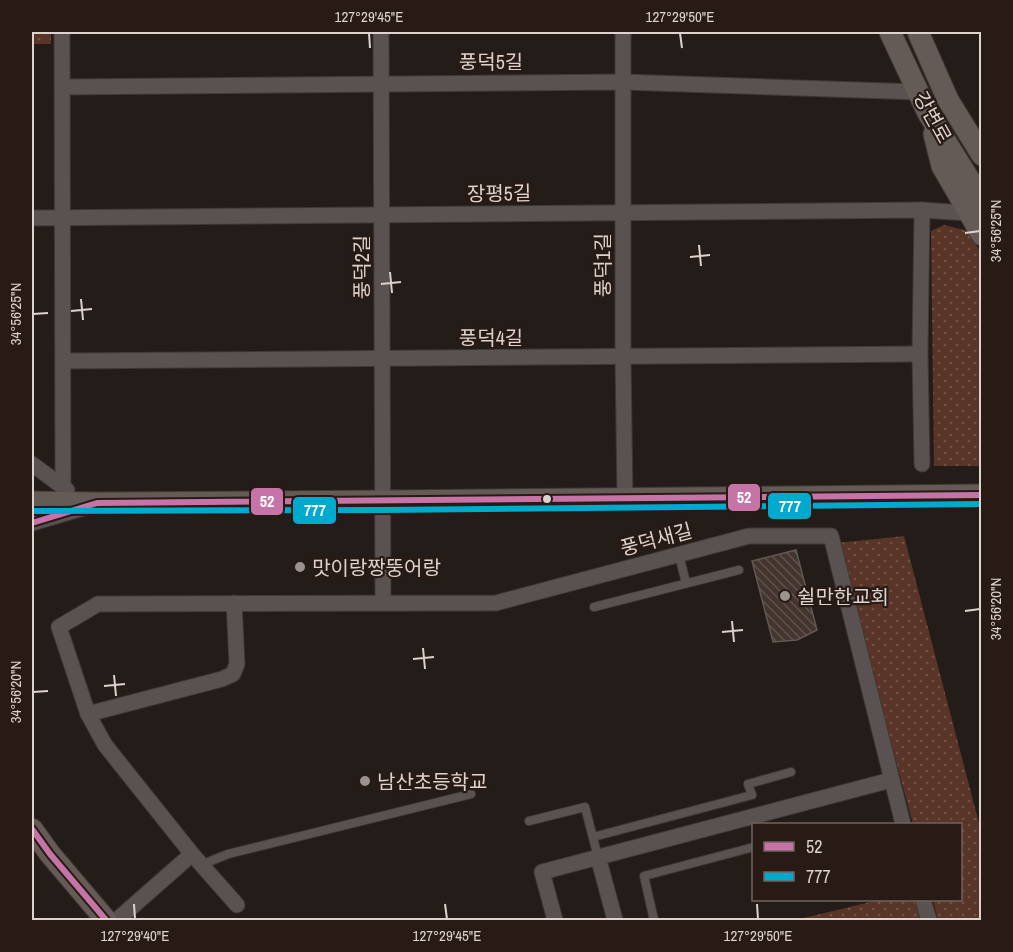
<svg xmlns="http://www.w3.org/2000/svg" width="1013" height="952" font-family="'Archivo Narrow','Noto Sans KR',sans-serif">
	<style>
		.park { fill: url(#park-dots) }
		.building { fill: url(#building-back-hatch); stroke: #605956; stroke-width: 1.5 }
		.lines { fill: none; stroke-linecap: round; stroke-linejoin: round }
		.lane-casing { stroke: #3f3835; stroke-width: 10 }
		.street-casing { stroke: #3f3835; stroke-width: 17 }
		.secondary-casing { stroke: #3f3835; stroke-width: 23 }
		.lane { stroke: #595250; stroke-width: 8 }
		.street { stroke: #595250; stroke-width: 15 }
		.secondary { stroke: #645b57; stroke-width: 21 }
		.bus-1-casing { stroke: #281a14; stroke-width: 10 }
		.bus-2-casing { stroke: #281a14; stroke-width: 10 }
		.bus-1 { stroke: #c674a7; stroke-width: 6 }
		.bus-2 { stroke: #00a9ce; stroke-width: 6 }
		.ticks { fill: none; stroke: #ddd2ce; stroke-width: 2 }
		.bus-dot { fill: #ddd2ce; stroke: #281a14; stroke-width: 2 }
		.poi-dot { fill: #9c928e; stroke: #281a14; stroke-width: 2 }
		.labels { text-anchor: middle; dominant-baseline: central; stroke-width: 4.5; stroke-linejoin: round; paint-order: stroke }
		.street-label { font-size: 20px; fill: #ddd2ce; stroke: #281a14 }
		.poi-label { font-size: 20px; fill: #ddd2ce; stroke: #281a14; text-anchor: start }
		.line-badge { stroke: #281a14; stroke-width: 2 }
		.badge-label { font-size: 16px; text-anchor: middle; font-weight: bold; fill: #fff }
		.neatline { fill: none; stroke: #ddd2ce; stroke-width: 2 }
		.ticks-label { font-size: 15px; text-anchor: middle; fill: #ddd2ce }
	</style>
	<defs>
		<pattern id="park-dots" width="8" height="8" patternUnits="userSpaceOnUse" patternTransform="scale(1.5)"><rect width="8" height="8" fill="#583527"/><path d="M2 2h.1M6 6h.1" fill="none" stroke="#705145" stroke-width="1.8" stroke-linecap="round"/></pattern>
		<pattern id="building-back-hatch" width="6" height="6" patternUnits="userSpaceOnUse" patternTransform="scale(1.5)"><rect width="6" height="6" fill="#44352e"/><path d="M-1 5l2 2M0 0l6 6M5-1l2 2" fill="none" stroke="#5f514b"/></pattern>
	</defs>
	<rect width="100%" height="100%" fill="#241c18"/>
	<!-- park -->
	<g class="park">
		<rect x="32" y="32" width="19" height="12"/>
		<path d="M 944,225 L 968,231 L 981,253 L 981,466 L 934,466 L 931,231 Z"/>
		<path d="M 904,536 L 981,831 L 981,920 L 938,920 L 933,900 L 960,900 L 960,824 L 913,824 L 837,543 Z"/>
		<path d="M 879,900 L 915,900 L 921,920 L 795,920 Z"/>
	</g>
	<!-- building -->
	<path class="building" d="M 796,550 L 817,630 L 797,640 L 773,642 L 752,561 Z"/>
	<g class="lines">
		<!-- lane casing -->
		<g class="lane-casing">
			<g id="lane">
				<path d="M 679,555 L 686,583"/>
				<path d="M 594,607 L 739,570"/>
				<path d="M 529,821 L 585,807 L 598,857"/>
				<path d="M 593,837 L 752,795 L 748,784 L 791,772"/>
				<path d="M 201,865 L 228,854 L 471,794"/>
				<path d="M 654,920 L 644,876 L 754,847"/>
			</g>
		</g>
		<!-- street casing -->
		<g class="street-casing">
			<g id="street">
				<path d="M 62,32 L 63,488"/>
				<path d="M 381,32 L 383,602"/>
				<path d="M 623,32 L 623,356 L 625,499"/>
				<path d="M 63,87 L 623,82 L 918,92"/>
				<path d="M 922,210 L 920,354 L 922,464"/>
				<path d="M 32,218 L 922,210 L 967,213"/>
				<path d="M 63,361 L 920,354"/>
				<path d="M 32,464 L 67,490"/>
				<path d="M 32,523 L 83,508"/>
				<path d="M 88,714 L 222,679 L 233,674 L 237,664 L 234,603"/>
				<path d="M 598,857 L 615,920"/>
				<path d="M 923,900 L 929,920"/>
				<path d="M 237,905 L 192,854 L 105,745 L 88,714 L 59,627 L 98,604 L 496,603 L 749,536 L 831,536 L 903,824"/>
				<path d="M 117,920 L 192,854"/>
				<path d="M 555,920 L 542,872 L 891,780"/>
			</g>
		</g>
		<!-- secondary casing -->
		<g class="secondary-casing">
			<g id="secondary">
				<path d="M 890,32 L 928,113 L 982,200"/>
				<path d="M 918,32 L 948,100 L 982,155"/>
				<path d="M 934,134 L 942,166 L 982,235"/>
				<path d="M 32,502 L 97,503 L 384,501 L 982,495"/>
				<path d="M 32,829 L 50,854 L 106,920"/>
			</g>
		</g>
		<!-- lane -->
		<use href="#lane" class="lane"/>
		<!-- street -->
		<use href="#street" class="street"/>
		<!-- secondary -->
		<use href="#secondary" class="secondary"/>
		<!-- bus-1 casing -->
		<g class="bus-1-casing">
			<g id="bus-1">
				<path d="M 32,523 L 97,503 L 982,495"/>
				<path d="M 32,829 L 50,854 L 106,920"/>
			</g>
		</g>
		<!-- bus-2 casing -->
		<g class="bus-2-casing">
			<path id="bus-2" d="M 32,511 L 384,510 L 982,504"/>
		</g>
		<!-- bus-1 -->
		<use href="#bus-1" class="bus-1"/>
		<!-- bus-2 -->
		<use href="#bus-2" class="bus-2"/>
	</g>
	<!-- ticks -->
	<path class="ticks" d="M 369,33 L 370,48M 680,33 L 682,48M 965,233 L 980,231M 699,245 L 701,266M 690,257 L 710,255M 390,272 L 392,293M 381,284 L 401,282M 81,299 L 83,320M 71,311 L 92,309M 33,314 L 48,313M 965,611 L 980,609M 732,621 L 734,642M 722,632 L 743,630M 423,648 L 425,669M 413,659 L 434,657M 114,675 L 116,696M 104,686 L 125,684M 33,692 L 48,691M 134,904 L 135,919M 445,904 L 447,919M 757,904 L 758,919"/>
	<!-- markers -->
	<circle class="bus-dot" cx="547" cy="499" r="5"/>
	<g class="poi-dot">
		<circle cx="300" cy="567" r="6"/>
		<circle cx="785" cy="596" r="6"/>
		<circle cx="365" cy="781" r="6"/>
	</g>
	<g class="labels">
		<!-- street labels -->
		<g class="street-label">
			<text x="491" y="61">풍덕5길</text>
			<text transform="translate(933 117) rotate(61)">강변로</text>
			<text transform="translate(499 193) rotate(-1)">장평5길</text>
			<text transform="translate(602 265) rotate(-90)">풍덕1길</text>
			<text transform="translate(361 267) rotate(-90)">풍덕2길</text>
			<text x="491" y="337">풍덕4길</text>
			<text transform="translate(656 539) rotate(-15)">풍덕새길</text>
		</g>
		<!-- poi labels -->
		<g class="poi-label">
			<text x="312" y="567">맛이랑짱뚱어랑</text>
			<text x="797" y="596">쉴만한교회</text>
			<text x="377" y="781">남산초등학교</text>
		</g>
	</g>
	<g class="line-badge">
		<rect x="727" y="483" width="34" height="29" rx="6" fill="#c674a7"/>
		<rect x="250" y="487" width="34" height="29" rx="6" fill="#c674a7"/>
		<rect x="767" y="492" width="45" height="28" rx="6" fill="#00a9ce"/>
		<rect x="292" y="496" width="45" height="29" rx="6" fill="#00a9ce"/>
	</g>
	<g class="badge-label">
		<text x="744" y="503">52</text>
		<text x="267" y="507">52</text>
		<text x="790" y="512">777</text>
		<text x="315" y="516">777</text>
	</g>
	<!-- border -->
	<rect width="1013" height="952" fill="none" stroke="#281a14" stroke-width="66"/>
	<!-- legend -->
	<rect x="752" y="823" width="210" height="78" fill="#281a14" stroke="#70645e" stroke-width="1.5"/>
	<rect x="764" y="842" width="30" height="9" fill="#c674a7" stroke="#70645e" stroke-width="1.5"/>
	<text x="806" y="853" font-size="18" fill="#ddd2ce">52</text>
	<rect x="764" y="872" width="30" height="9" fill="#00a9ce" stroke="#70645e" stroke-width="1.5"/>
	<text x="806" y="883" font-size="18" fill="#ddd2ce">777</text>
	<rect x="33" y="33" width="947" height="886" class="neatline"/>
	<g class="ticks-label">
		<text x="369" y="22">127°29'45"E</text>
		<text x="680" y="22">127°29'50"E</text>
		<text transform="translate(996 231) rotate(-90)" y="5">34°56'25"N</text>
		<text transform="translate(16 314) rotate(-90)" y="5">34°56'25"N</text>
		<text transform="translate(996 609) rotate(-90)" y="5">34°56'20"N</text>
		<text transform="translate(16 692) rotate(-90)" y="5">34°56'20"N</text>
		<text x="135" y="941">127°29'40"E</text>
		<text x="447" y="941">127°29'45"E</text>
		<text x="758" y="941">127°29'50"E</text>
	</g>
</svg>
